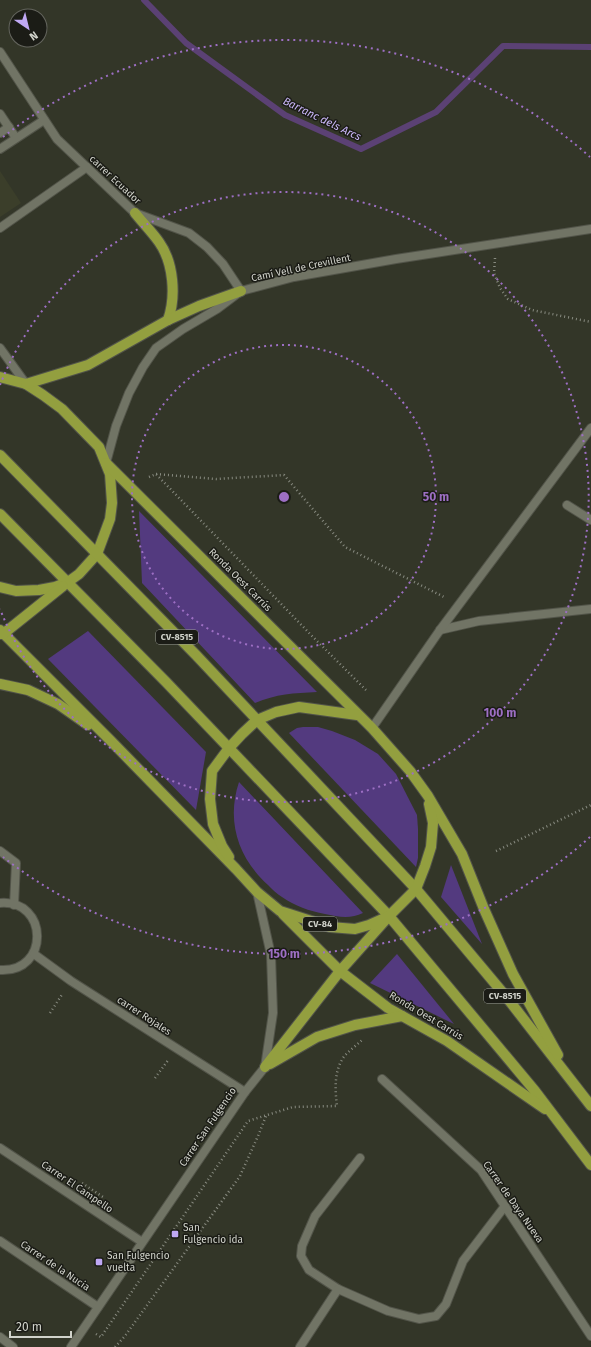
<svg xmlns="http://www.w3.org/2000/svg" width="591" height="1347" font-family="'Fira Sans',sans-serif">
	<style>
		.built { fill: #3b3e2a }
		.green { fill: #533a7f }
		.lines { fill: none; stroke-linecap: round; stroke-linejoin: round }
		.stream { stroke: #5b4174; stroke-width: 6 }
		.service-casing { stroke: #525449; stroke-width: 10 }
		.minor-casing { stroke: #525449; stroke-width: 10 }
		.tertiary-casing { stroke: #525449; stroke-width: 10 }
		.primary-casing { stroke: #525449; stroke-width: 12 }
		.path { stroke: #888b80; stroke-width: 2.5; stroke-dasharray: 1 3; stroke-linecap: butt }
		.service { stroke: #717465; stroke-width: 8 }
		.minor { stroke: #717465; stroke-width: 8 }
		.tertiary { stroke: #717465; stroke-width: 8 }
		.primary { stroke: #939f3f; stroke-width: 10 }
		.ring { fill: none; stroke: #9d6fc4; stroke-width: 2; stroke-dasharray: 2 4 }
		.poi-dot { fill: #bfa8f4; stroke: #1b1c16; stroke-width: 1.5 }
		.labels { text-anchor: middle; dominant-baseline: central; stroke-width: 3; stroke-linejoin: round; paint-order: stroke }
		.shield { fill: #1b1c16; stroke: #9a9c95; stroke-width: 1 }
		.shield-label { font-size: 9px; font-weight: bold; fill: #d1d3cb }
		.street-label { font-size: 10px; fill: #d1d3cb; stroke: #1b1c16 }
		.poi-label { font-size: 10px; fill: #d1d3cb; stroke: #1b1c16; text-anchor: start }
		.water-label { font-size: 11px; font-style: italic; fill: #c9b6f7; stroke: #1b1c16 }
		.centre { fill: #9d6fc4; stroke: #1b1c16; stroke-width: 2 }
		.ring-label { font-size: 12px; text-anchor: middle; font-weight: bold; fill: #9d6fc4; stroke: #1b1c16; stroke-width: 3; stroke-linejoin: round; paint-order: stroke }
	</style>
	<rect width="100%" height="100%" fill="#333628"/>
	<!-- built -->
	<path class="built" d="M 0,171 L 21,203 L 0,217 Z"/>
	<!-- green -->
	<g class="green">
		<path d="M 139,511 L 317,692 C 294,693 276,694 255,703 L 142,583 Z"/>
		<path d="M 88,631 L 206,752 L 196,810 L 48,659 Z"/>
		<path d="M 303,727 L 318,727 L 332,731 L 355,740 L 378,754 L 396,774 L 417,815 L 418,829 L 418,858 L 416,867 L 289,733 L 297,728 Z"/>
		<path d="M 239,782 L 363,913 C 351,919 338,917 325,914 C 309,911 295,906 282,897 C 277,894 272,889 268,885 C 238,858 226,821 239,782 Z"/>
		<path d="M 451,865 L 482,944 L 441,897 Z"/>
		<path d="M 397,954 L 454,1024 L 370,983 Z"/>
	</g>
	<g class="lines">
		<!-- stream -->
		<path class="stream" d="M 144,0 L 186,43 L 285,115 L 361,149 L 436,112 L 503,46 L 591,47"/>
		<!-- service casing -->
		<g class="service-casing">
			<g id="service">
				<path d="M 0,114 L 16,138"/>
				<path d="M 0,133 L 9,127"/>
				<path d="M 0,149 L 44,120"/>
				<path d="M 0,228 L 87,167"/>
				<path d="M 360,1158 L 315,1216 L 302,1246 L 301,1256 L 309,1270 L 338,1289 L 388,1311 L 419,1319 L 436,1316 L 446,1304 L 463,1261 L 505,1206"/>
				<path d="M 300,1347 L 338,1289"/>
			</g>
		</g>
		<!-- minor casing -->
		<g class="minor-casing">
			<g id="minor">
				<path d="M 0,52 L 57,139 L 135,213 L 189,233 L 207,247 L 223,264 L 241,291"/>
				<path d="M 0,348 L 26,384"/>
				<path d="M 567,505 L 591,520"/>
				<path d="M 440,630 L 479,621 L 591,609"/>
				<path d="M 372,728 L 440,630 L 591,428"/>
				<path d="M 0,851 L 16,863 L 14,905"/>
				<path d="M 0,903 C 49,899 50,973 0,970"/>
				<path d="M 34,954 L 71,981 L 245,1092"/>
				<path d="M 382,1079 L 481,1170 L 591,1336"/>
				<path d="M 0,1148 L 142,1242"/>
				<path d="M 0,1241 L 98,1307"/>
				<path d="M 0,1337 L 13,1347"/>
				<path d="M 71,1347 L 245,1092 L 265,1067 L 273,1013 L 271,955 L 257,892"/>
			</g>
		</g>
		<!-- tertiary casing -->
		<g class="tertiary-casing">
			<path id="tertiary" d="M 106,463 L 116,426 L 129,393 L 143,367 L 156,348 L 183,329 L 217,309 L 241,291 L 294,277 L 396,259 L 591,229"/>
		</g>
		<!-- primary casing -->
		<g class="primary-casing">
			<g id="primary">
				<path d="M 135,213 C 143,223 152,232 159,242 C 174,263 176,297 168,320"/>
				<path d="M 0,377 L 26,384 L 43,395 L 62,409 L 99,447 L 110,474 L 112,503 L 110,519 L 97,554 L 79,574 L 68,582 L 55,587 L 39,590 L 16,591 L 0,587"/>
				<path d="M 26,384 L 88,365 L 168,320 L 199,306 L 241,291"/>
				<path d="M 0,455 L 196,655 L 416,889 L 508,999 L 591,1106"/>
				<path d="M 106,463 L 372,728 L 410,771 L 428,796 L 462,854 L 484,909 L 513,974 L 558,1055"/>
				<path d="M 0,514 L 166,682 L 389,916 L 535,1091 L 591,1165"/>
				<path d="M 0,630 L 110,740 L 236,869 L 257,892 L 280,911 L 330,927 L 355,929 L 369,925 L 389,916"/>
				<path d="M 0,634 L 3,634 L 63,586"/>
				<path d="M 0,684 L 28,690 L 58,704 L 88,725"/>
				<path d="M 229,857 L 222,846 L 213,824 L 210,799 L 212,771 L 229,748 L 242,734 L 257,720 L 276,712 L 299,707 L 357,715"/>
				<path d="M 283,914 L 340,971 L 388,1008 L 447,1041 L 545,1109"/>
				<path d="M 270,1064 L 317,1037 L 355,1025 L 402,1016"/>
				<path d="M 265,1067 L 340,971 L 389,916 L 416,889 L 425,866 L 431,847 L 433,823 L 429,804"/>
			</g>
		</g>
		<!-- path -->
		<g class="path">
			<path d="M 495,258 L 494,273 L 500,288 L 508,299 L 532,310 L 591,322"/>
			<path d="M 156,474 L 216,479 L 284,475 L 345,547 L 446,598"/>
			<path d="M 149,477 L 156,474 L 312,636 L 366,690"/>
			<path d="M 496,851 L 591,805"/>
			<path d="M 50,1013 L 63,993"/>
			<path d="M 155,1078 L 169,1059"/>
			<path d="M 82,1183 L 103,1197"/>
			<path d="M 96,1334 L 101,1337 L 248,1121 L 293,1107 L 337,1106 C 335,1090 334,1072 343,1058 C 348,1051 356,1046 362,1040"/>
			<path d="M 115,1347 L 125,1336 L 240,1176 L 258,1136 L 266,1116"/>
		</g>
		<!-- service -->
		<use href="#service" class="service"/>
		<!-- minor -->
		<use href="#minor" class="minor"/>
		<!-- tertiary -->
		<use href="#tertiary" class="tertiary"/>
		<!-- primary -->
		<use href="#primary" class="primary"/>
	</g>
	<!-- distance rings -->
	<g class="ring">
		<circle cx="284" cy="497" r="152"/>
		<path d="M0 385A305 305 0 1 1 0 609"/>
		<path d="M590 837A457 457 0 0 1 3 857M3 137A457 457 0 0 1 590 157"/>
	</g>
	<!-- markers -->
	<g class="poi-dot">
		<rect x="171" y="1230" width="8" height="8" rx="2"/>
		<rect x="95" y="1258" width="8" height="8" rx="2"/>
	</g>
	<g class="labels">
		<!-- shield labels -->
		<g class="shield">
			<rect x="156" y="630" width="42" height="14" rx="3"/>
			<rect x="303" y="917" width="34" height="14" rx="3"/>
			<rect x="484" y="989" width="42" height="14" rx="3"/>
		</g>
		<g class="shield-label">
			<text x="177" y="637">CV-8515</text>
			<text x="320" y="924">CV-84</text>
			<text x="505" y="996">CV-8515</text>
		</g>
		<!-- street labels -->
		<g class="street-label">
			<text transform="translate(115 180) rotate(43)">carrer Ecuador</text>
			<text transform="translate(301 268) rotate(-12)">Camí Vell de Crevillent</text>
			<text transform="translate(240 580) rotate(45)">Ronda Oest Carrús</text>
			<text transform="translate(144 1016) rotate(33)">carrer Rojales</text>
			<text transform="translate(426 1016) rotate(31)">Ronda Oest Carrús</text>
			<text transform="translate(208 1127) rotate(-56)">Carrer San Fulgencio</text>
			<text transform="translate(77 1187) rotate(34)">Carrer El Campello</text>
			<text transform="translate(513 1202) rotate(55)">Carrer de Daya Nueva</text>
			<text transform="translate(55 1266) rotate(34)">Carrer de la Nucia</text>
		</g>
		<!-- poi labels -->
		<g class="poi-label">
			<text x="183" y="1228">San<tspan x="183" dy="12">Fulgencio ida</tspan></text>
			<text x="107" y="1256">San Fulgencio<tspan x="107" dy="12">vuelta</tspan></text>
		</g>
		<!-- water labels -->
		<g class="water-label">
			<text transform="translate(322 119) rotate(26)">Barranc dels Arcs</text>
		</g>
	</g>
	<circle cx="284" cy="497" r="6" class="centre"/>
	<g class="ring-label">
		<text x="436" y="501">50 m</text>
		<text x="500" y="717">100 m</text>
		<text x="284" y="958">150 m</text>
	</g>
	<!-- north arrow -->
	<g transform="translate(28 28) rotate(145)"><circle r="19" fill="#1b1c16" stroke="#64655e"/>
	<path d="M0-3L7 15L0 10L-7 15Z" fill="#bfa8f4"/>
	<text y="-6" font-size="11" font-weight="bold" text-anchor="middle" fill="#d1d3cb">N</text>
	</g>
	<!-- scale -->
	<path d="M10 1331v6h61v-6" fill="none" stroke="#d1d3cb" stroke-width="2"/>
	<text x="16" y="1331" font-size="12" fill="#d1d3cb" stroke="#1b1c16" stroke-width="3" paint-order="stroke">20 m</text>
</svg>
